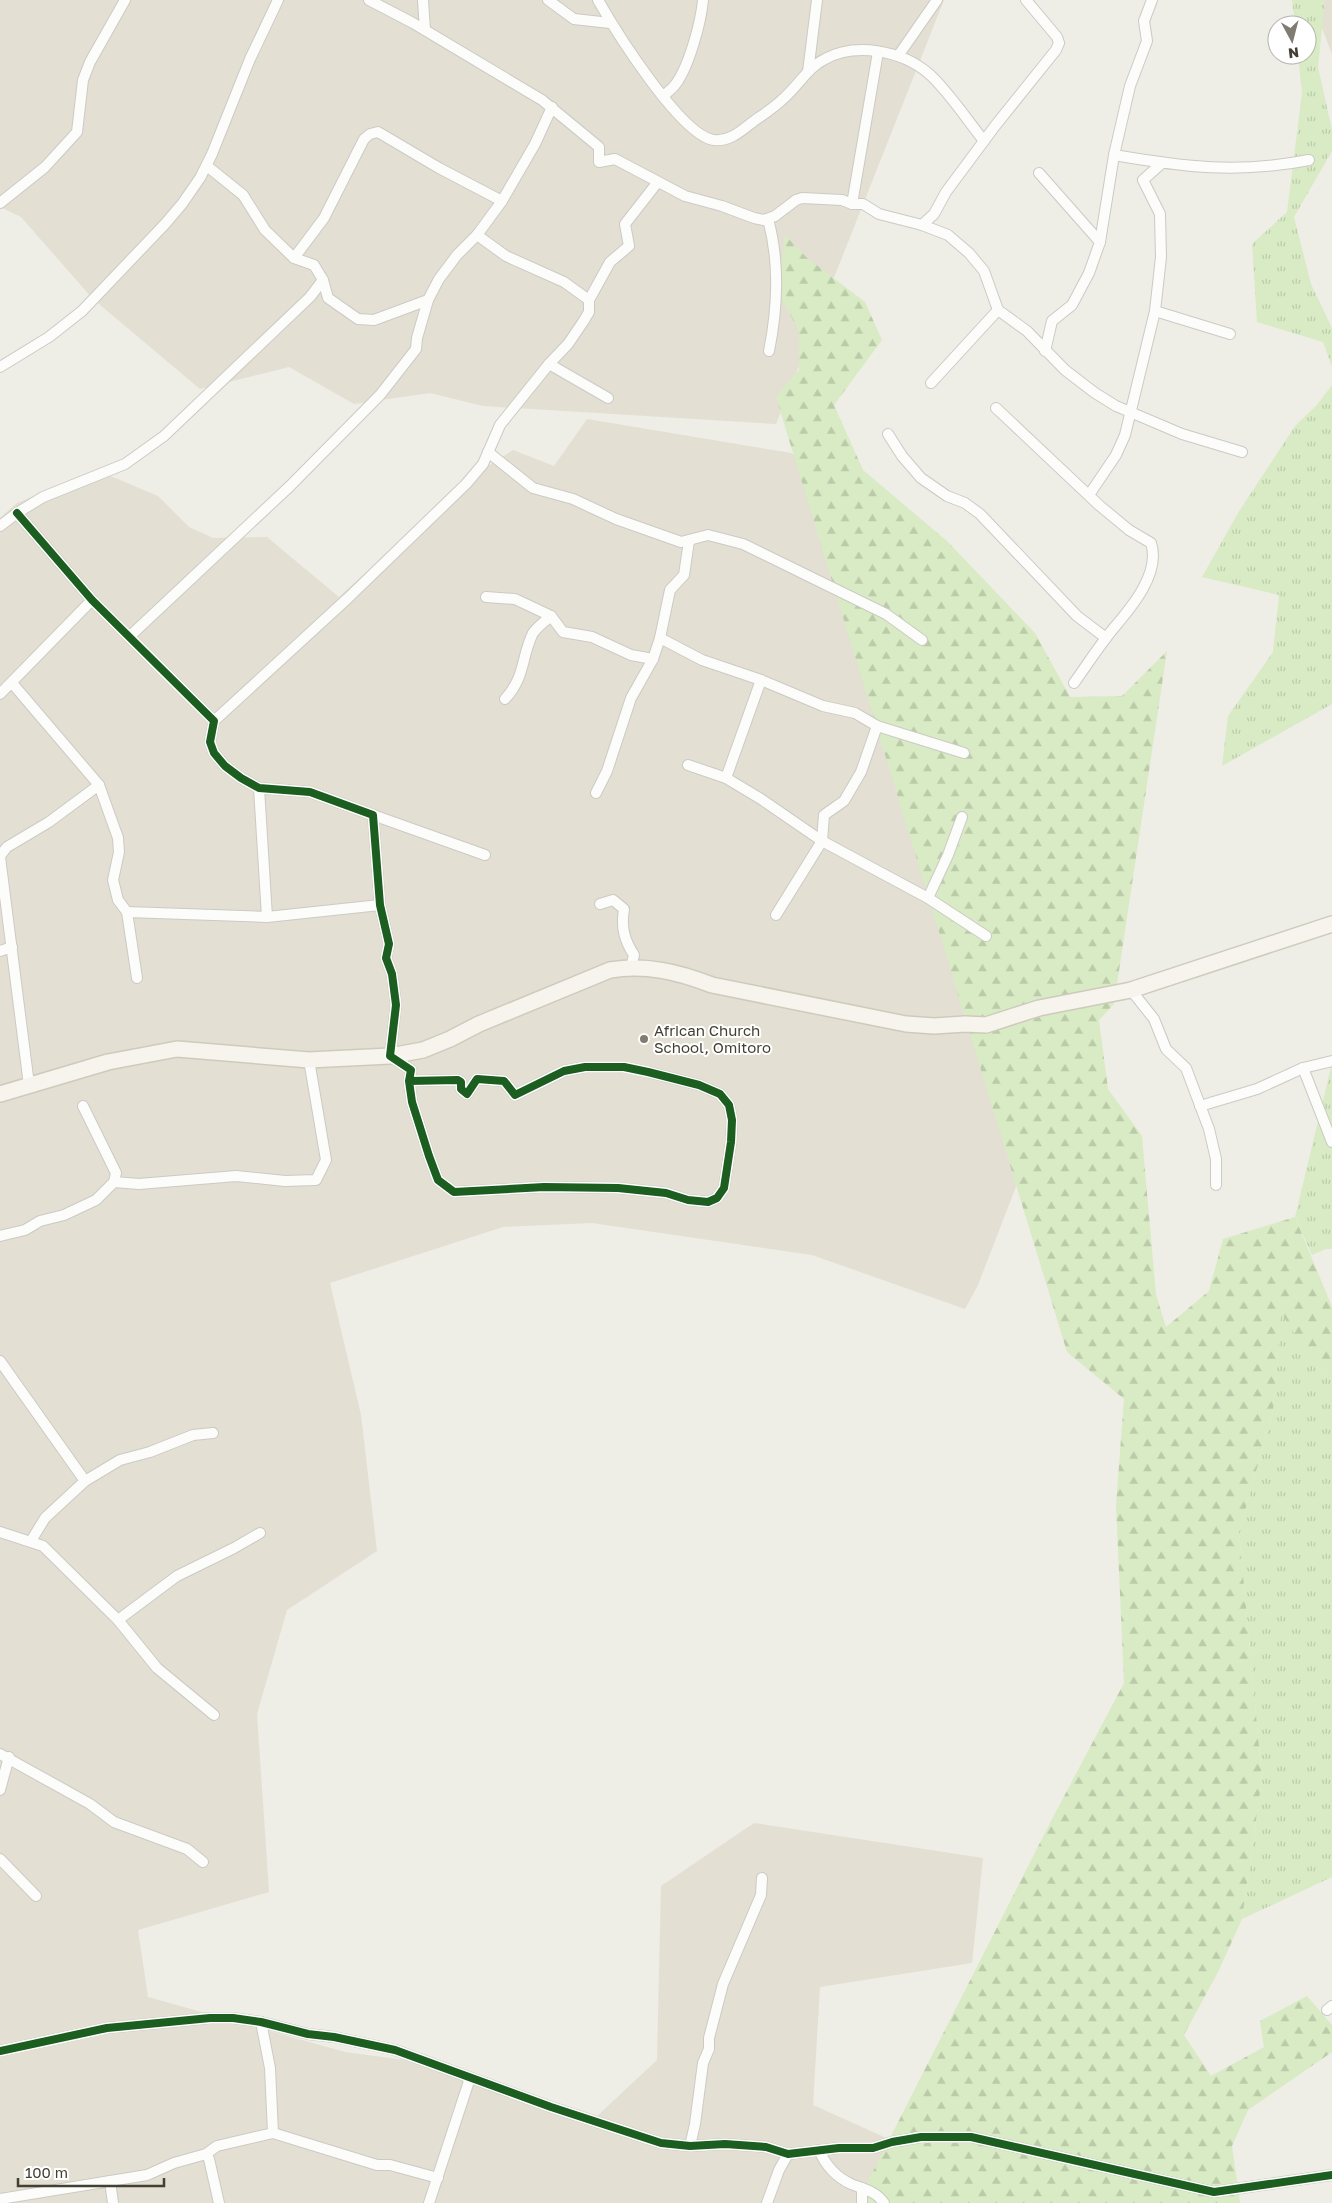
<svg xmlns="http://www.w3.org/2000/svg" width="1332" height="2203" font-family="'Golos Text',sans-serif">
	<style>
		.residential { fill: #e3dfd3 }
		.grass { fill: url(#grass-tufts) }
		.forest { fill: url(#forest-firs) }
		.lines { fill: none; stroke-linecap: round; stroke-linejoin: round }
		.minor-casing { stroke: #cccac4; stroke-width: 12 }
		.secondary-casing { stroke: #cecbbd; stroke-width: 18 }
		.minor { stroke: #fcfcfb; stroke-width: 10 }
		.secondary { stroke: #f6f4ec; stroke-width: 15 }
		.cycleway-casing { stroke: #fff; stroke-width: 11 }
		.cycleway { stroke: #1b5e20; stroke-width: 8 }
		.poi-dot { fill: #807c72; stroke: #fff; stroke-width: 2 }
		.labels { text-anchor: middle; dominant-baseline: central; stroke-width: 4; stroke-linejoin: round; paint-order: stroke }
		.poi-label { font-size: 15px; fill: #443f33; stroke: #fff; text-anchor: start }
	</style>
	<defs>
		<pattern id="grass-tufts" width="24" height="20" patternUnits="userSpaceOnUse" patternTransform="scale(1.25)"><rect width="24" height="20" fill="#d8ebc4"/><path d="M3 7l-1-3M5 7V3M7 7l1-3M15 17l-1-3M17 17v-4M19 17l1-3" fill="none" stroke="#bbcba9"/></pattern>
		<pattern id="forest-firs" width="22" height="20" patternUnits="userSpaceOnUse" patternTransform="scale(1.25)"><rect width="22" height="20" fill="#d8ebc4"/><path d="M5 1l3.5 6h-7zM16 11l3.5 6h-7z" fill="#bbcba9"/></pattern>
	</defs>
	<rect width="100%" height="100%" fill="#eeede6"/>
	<!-- residential -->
	<g class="residential">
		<path d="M 0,0 L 944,0 L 776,424 L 483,406 L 430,393 L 354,404 L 289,367 L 200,389 L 93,299 L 21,217 L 0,207 Z"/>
		<path d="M 1311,0 L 1332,0 L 1332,54 Z"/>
		<path d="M 587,419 L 791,453 L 824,474 L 1024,1166 L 978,1285 L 965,1309 L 812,1255 L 592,1223 L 503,1227 L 330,1283 L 361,1415 L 377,1551 L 287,1610 L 257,1714 L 269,1892 L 138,1930 L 148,1997 L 345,2052 L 435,2064 L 595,2118 L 657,2060 L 661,1886 L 754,1823 L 983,1858 L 972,1963 L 820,1987 L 813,2105 L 993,2186 L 1108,2203 L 0,2203 L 0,518 L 17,503 L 96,470 L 158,496 L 189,527 L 213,538 L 267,537 L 339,597 L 471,477 L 513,450 L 554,466 Z"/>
	</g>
	<!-- grass -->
	<g class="grass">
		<path d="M 1292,0 L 1325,0 L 1318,67 L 1332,130 L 1332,151 L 1294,217 L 1311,284 L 1332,328 L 1332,367 L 1323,342 L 1257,322 L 1252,244 L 1287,212 L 1302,93 L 1298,55 L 1307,55 L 1307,25 L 1295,25 Z"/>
		<path d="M 1332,385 L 1332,704 L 1222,766 L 1228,716 L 1273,652 L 1279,595 L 1202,577 L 1238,513 L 1295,426 L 1317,405 Z"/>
		<path d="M 1332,1063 L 1332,1249 L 1326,1249 L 1312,1255 L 1295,1217 Z"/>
		<path d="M 1281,1311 L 1314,1366 L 1332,1375 L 1332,1877 L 1242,1919 L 1262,1778 L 1239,1532 L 1273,1411 Z"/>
	</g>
	<!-- forest -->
	<path class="forest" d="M 785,235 L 806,257 L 865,302 L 882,340 L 834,405 L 863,470 L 947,541 L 1035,633 L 1070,697 L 1122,696 L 1167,651 L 1114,1004 L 1099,1020 L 1108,1089 L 1142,1136 L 1156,1295 L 1166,1327 L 1209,1291 L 1223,1239 L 1295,1217 L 1332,1307 L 1332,1375 L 1314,1366 L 1281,1312 L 1273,1411 L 1239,1532 L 1262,1778 L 1242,1919 L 1219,1970 L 1184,2035 L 1211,2076 L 1264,2047 L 1260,2021 L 1307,1996 L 1332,2025 L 1332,2052 L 1248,2110 L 1232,2146 L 1240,2203 L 857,2203 L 1051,1821 L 1124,1683 L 1116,1505 L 1124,1399 L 1067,1352 L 776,397 L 799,370 L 799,331 L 778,292 Z"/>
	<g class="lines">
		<!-- minor casing -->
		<g class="minor-casing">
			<g id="minor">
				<path d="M 369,0 L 413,23 L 542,100 L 599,147 L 599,162 L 615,159 L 685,196 L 722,206 L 754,218 L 764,220 L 775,216 L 796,200 L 802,198 L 842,200 L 852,204 L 863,204 L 879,214 L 922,225 L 948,235 L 969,253 L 984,271 L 998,310 L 1027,331 L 1065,370 L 1095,393 L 1116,406 L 1182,434 L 1242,452"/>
				<path d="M 423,0 L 425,30"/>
				<path d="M 548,0 L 574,19 L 610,23"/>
				<path d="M 598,0 C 615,30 681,136 714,140 C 730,142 742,130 754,121 C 764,114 775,107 784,98 C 798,86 808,67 825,59 C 856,42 902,51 928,73 C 946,88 968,121 984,141"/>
				<path d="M 898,56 L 937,0"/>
				<path d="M 808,72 L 817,0"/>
				<path d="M 664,96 C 667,92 672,89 675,85 C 689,67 701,22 703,0"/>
				<path d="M 1114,155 C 1184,167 1238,174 1309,160"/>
				<path d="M 1039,173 L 1100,242"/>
				<path d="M 0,203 L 45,167 L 77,132 L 83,80 L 90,62 L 125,0"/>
				<path d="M 852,204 L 878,52"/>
				<path d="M 768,219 C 780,263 778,306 769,351"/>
				<path d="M 922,225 L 934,214 L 946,192 L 995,126 L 1056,50 L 1059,43 L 1057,37 L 1026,0"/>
				<path d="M 477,235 L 506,256 L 564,282 L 589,300"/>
				<path d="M 294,258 L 324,218 L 364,139 L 370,134 L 378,132 L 439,168 L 502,201"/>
				<path d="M 323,280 L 328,298 L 358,319 L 374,320 L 428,300"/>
				<path d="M 1155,311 L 1230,334"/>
				<path d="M 1045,351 L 1052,321 L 1072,305 L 1089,273 L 1100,242 L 1114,155 L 1130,86 L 1147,41 L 1144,21 L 1152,0"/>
				<path d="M 549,364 L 608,398"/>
				<path d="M 0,367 L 49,337 L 82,311 L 165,224 L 182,204 L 200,178 L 212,154 L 250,59 L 278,0"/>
				<path d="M 931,383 L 998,310"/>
				<path d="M 996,408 L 1100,506 L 1129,530 L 1151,543 C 1161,573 1131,608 1113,629 C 1099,646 1087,665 1074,683"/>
				<path d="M 888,434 L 902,456 L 921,478 L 947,496 L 965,503 L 980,514 L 1077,616 L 1106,638"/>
				<path d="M 488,452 L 533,488 L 573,499 L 616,519 L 681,542 L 708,535 L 743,544 L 886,614 L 922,640"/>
				<path d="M 1089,495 L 1116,455 L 1125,435 L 1155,311 L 1161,257 L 1160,214 L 1143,180 L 1162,163"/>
				<path d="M 17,513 L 92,600 L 214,721 L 210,742 L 214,753 L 225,766 L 241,778 L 259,788 L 310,792 L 373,815 L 380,905 L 389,944 L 386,958 L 392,974 L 396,1005 L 390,1056 L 411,1070 L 409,1081 L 412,1102 L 429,1156 L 438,1180 L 454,1192 L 544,1187 L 618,1188 L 666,1193 L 688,1200 L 708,1202 L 717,1198 L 724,1188 L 731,1142 L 732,1120 L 729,1105 L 720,1094 L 699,1085 L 648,1072 L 624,1067 L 585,1067 L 564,1071 L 515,1095 L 504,1081 L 477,1079 L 467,1094 L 461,1089 L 461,1082 L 458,1080 L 409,1081"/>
				<path d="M 0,526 L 17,513 L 43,497 L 125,464 L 164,436 L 310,297 L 323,280 L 314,265 L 294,258 L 265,230 L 243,195 L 207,166"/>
				<path d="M 486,597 L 515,599 L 551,616 L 563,632 L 592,637 L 631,655 L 653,659"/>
				<path d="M 129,637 L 290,486 L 380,395 L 416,349 L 417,338 L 428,300 L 439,279 L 457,255 L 477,235 L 502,201 L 535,144 L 552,107"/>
				<path d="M 660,638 L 702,660 L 761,680 L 823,706 L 855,713 L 877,726 L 964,753"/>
				<path d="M 12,683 L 99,785 L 118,838 L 119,852 L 113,880 L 118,900 L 127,912 L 137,978"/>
				<path d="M 0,694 L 92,600"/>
				<path d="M 505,699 C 526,676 521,657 533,633 C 537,627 545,621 551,616"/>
				<path d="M 214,721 L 348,598 L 466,484 L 483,464 L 500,425 L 549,364 L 568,344 L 583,322 L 589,312 L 589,300 L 610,262 L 629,246 L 625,224 L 657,183"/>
				<path d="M 688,765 L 726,778 L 761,799 L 822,841 L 928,898 L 986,936"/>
				<path d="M 726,778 L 761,680"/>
				<path d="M 259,788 L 267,917"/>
				<path d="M 596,793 L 607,771 L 631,698 L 653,659 L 660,638 L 670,590 L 684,575 L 689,541"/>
				<path d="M 373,815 L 485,855"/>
				<path d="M 0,856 L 7,847 L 49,822 L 99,785"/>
				<path d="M 0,857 L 29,1085"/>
				<path d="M 928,898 L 948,855 L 962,817"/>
				<path d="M 600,904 L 613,900 L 624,909 C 621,927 624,940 634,955 L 631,967"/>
				<path d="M 127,912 L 267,917 L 380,905"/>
				<path d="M 776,915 L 822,841 L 824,815 L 844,801 L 861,772 L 877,726"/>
				<path d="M 0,951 L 12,947"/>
				<path d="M 1131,990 L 1154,1019 L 1166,1049 L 1186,1068 L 1209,1129 L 1216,1159 L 1216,1185"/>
				<path d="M 1303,1068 L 1332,1142"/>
				<path d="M 1200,1106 L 1257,1089 L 1303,1068 L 1332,1061"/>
				<path d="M 114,1182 L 139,1184 L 236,1176 L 285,1181 L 316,1180 L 326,1160 L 309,1060"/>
				<path d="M 0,1236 L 25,1230 L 40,1221 L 64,1215 L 96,1200 L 114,1182 L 116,1173 L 83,1106"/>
				<path d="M 0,1361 L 85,1481"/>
				<path d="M 0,1532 L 43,1546 L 118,1620 L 157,1668 L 214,1715"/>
				<path d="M 31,1541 L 45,1518 L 85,1481 L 120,1460 L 150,1452 L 193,1435 L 213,1433"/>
				<path d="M 118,1620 L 177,1576 L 234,1548 L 260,1533"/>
				<path d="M 0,1754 L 90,1804 L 114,1822 L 187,1849 L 203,1862"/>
				<path d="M 0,1790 L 9,1757"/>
				<path d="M 0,1859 L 36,1896"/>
				<path d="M 1327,2010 L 1332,2006"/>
				<path d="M 261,2022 L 270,2068 L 273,2133"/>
				<path d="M 0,2051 L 107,2028 L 210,2018 L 233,2018 L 261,2022 L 308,2034 L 334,2037 L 395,2050 L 551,2107 L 661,2143 L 690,2146 L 725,2144 L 766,2147 L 788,2154 L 839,2148 L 873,2148 L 892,2142 L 921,2137 L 971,2137 L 1214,2192 L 1332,2175"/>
				<path d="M 690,2146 L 695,2124 L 703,2063 L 709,2049 L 709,2038 L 723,1984 L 761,1895 L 762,1878"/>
				<path d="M 819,2150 C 825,2164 836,2177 851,2184 C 863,2189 876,2191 884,2203"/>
				<path d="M 206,2154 L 209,2159 L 219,2203"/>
				<path d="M 110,2181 L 113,2203"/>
				<path d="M 0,2199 L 147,2175 L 174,2163 L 206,2154 L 217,2146 L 273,2133 L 377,2165 L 390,2165 L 438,2178"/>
				<path d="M 429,2203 L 470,2078"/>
				<path d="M 767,2203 L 779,2170 L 788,2154"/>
				<path d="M 862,2203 L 862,2188"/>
			</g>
		</g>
		<!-- secondary casing -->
		<g class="secondary-casing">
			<path id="secondary" d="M 0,1094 L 108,1062 L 177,1049 L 309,1060 L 390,1056 L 423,1050 L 450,1039 L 479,1024 L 610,970 C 646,964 678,972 712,985 L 906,1024 L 934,1026 L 965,1024 L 986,1025 L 1039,1008 L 1131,990 L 1332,924"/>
		</g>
		<!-- minor -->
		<use href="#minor" class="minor"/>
		<!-- secondary -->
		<use href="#secondary" class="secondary"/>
		<!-- cycleway casing -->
		<g class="cycleway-casing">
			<g id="cycleway">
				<path d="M 17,513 L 92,600 L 214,721 L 210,742 L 214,753 L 225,766 L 241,778 L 259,788 L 310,792 L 373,815 L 380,905 L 389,944 L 386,958 L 392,974 L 396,1005 L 390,1056 L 411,1070 L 409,1081 L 412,1102 L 429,1156 L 438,1180 L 454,1192 L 544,1187 L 618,1188 L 666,1193 L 688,1200 L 708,1202 L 717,1198 L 724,1188 L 731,1142 L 732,1120 L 729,1105 L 720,1094 L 699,1085 L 648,1072 L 624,1067 L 585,1067 L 564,1071 L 515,1095 L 504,1081 L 477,1079 L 467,1094 L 461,1089 L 461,1082 L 458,1080 L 409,1081"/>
				<path d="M 0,2051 L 107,2028 L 210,2018 L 233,2018 L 261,2022 L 308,2034 L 334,2037 L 395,2050 L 551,2107 L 661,2143 L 690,2146 L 725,2144 L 766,2147 L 788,2154 L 839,2148 L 873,2148 L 892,2142 L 921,2137 L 971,2137 L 1214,2192 L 1332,2175"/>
			</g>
		</g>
		<!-- cycleway -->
		<use href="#cycleway" class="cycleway"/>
	</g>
	<!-- markers -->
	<circle class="poi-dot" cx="644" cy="1039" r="5"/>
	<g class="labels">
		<!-- poi labels -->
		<g class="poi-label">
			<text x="654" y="1030">African Church<tspan x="654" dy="17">School, Omitoro</tspan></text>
		</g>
	</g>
	<!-- north arrow -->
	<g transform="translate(1292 40) rotate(173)"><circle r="24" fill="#ffffff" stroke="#b4b2ad"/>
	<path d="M0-4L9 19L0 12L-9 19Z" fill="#807c72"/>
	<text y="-8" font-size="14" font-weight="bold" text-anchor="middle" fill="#443f33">N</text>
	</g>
	<!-- scale -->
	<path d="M18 2178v8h146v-8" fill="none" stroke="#443f33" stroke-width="2.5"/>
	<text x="25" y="2178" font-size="15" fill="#443f33" stroke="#ffffff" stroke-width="4" paint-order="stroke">100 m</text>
</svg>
